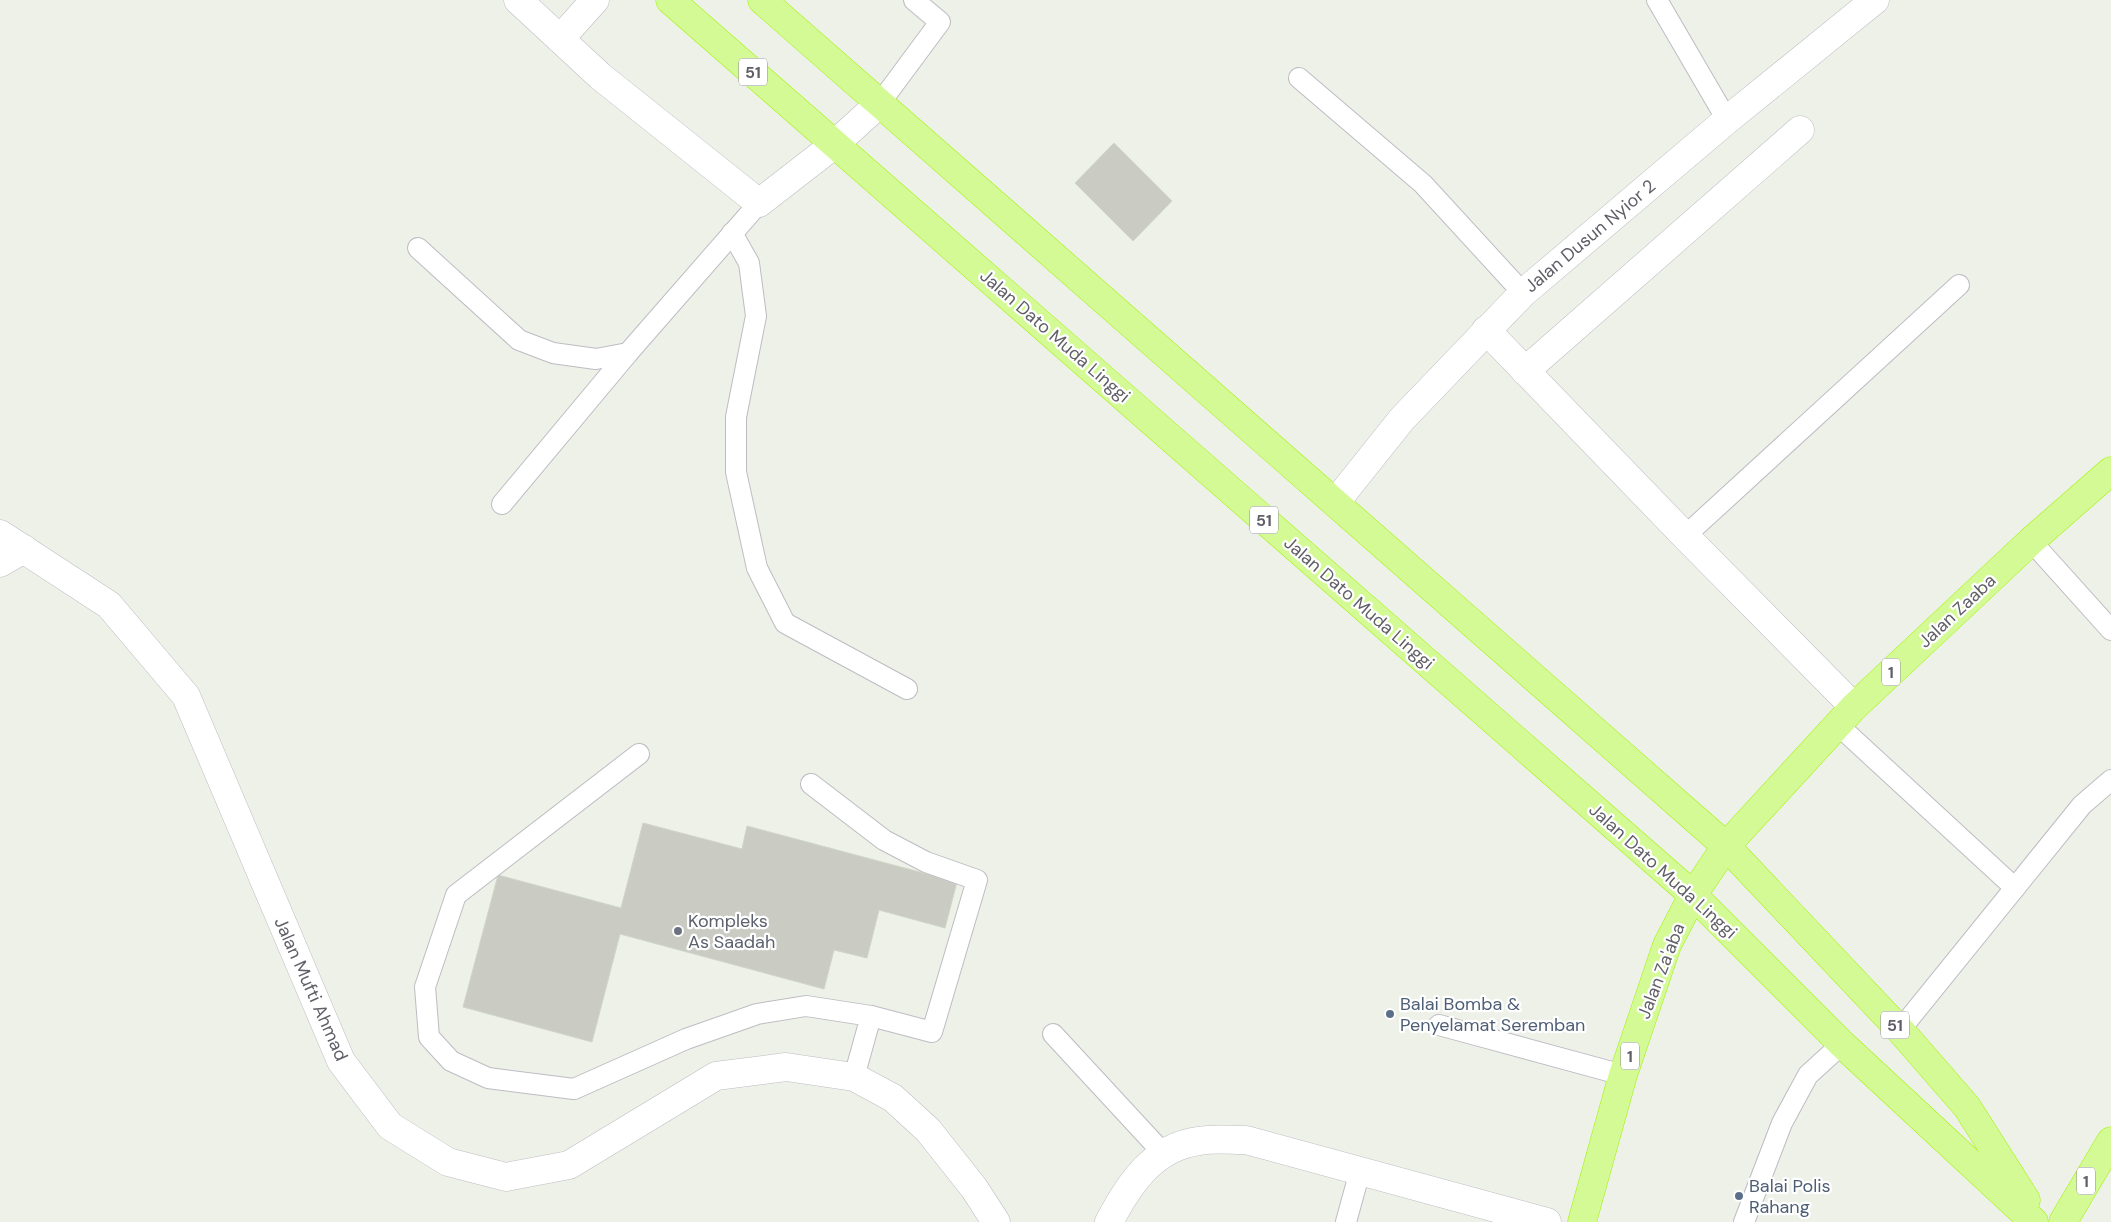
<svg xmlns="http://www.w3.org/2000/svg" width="2111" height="1222" font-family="'DM Sans',sans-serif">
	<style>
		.building { fill: #caccc4; stroke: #d0d5c6 }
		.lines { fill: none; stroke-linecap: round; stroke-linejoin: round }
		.lane-casing { stroke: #bebcc3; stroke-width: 22 }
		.street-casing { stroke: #bebcc3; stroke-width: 29 }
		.highway-casing { stroke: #a3f206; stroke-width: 29 }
		.lane { stroke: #fff; stroke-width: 20 }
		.street { stroke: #fff; stroke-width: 28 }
		.highway { stroke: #d3fa95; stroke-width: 28 }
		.worship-dot { fill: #6b7280; stroke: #fff; stroke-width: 2 }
		.service-dot { fill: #5c6f8a; stroke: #fff; stroke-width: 2 }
		.labels { text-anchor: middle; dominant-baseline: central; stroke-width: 4.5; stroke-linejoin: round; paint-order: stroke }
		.shield { fill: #fff; stroke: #908f95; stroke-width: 1 }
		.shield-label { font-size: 16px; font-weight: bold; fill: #615f67 }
		.street-label { font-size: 18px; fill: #615f67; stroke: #fff }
		.worship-label { font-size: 18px; fill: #5b616d; stroke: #fff; text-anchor: start }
		.service-label { font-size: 18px; fill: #4e5e75; stroke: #fff; text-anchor: start }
	</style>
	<rect width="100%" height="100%" fill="#edf1e8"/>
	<!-- building -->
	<g class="building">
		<path d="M 1114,143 L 1172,201 L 1133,241 L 1075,183 Z"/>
		<path d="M 643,823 L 742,849 L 747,826 L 957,882 L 945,928 L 879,910 L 867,958 L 834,950 L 824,989 L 620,934 L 592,1042 L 463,1007 L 498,875 L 621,908 Z"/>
	</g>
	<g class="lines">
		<!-- lane casing -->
		<g class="lane-casing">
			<g id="lane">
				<path d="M 1657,0 L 1727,120"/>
				<path d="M 1299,78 L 1423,184 L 1523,293"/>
				<path d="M 880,103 L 940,22 L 914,0"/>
				<path d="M 732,233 L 749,263 L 756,316 L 736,417 L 736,472 L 757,568 L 785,623 L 907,689"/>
				<path d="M 418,248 L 519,340 L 553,353 L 596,359 L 628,353 L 759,203"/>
				<path d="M 502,504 L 628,353"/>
				<path d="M 1685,536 L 1959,285"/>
				<path d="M 2031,541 L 2111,630"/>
				<path d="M 1838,725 L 2015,888"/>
				<path d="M 639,754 L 456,895 L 425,987 L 429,1037 L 451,1061 L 488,1078 L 574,1089 L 686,1039 L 757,1014 L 806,1006 L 871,1016 L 854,1077"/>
				<path d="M 811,784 L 884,840 L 926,862 L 977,880 L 932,1032 L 871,1016"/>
				<path d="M 1439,1025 L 1623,1075"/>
				<path d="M 1900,1030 L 2082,805 L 2111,780"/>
				<path d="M 1053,1034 L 1163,1153"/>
				<path d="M 1346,1222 L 1360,1171"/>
				<path d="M 1744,1222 L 1782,1123 L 1808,1075 L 1842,1044"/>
			</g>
		</g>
		<!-- street casing -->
		<g class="street-casing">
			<g id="street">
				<path d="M 518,0 L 600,76 L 759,203 L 835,144 L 880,103"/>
				<path d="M 560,39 L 595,0"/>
				<path d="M 1486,330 L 1685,536 L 1854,707"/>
				<path d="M 1525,371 L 1800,130"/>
				<path d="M 1335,503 L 1402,419 L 1523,293 L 1727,120 L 1875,0"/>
				<path d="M 0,534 L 109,605 L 186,696 L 341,1061 L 390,1126 L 448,1162 L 506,1177 L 569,1165 L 716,1076 L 786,1067 L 854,1077 L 893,1098 L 928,1130 L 974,1188 L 996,1222"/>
				<path d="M 0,563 L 24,549"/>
				<path d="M 1109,1222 C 1129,1184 1153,1147 1199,1141 C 1214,1138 1231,1140 1246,1140 L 1547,1222"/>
			</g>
		</g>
		<!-- highway casing -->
		<g class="highway-casing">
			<g id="highway">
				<path d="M 670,0 L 1693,895 L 1842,1044 L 2034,1222"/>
				<path d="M 762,0 L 1726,846 L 1900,1030 L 1967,1107 L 2026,1200"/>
				<path d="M 1582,1222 L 1623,1075 L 1667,945 L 1693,895 L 1726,846 L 1854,707 L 2031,541 L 2111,471"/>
				<path d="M 2063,1222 L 2111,1141"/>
			</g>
		</g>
		<!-- lane -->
		<use href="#lane" class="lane"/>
		<!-- street -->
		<use href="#street" class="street"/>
		<!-- highway -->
		<use href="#highway" class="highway"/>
	</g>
	<!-- markers -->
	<circle class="worship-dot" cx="678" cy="931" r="5"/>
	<g class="service-dot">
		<circle cx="1390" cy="1014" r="5"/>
		<circle cx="1739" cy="1196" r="5"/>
	</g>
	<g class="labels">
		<!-- shield labels -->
		<g class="shield">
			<rect x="739" y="58.5" width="28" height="27" rx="4"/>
			<rect x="1250" y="506.5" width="28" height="27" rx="4"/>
			<rect x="1882" y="658.5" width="18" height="27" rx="4"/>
			<rect x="1881" y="1011.5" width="28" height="27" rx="4"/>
			<rect x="1621" y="1042.5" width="18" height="27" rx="4"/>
			<rect x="2077" y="1167.5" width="18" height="27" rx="4"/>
		</g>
		<g class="shield-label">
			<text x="753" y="72">51</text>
			<text x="1264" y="520">51</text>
			<text x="1891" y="672">1</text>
			<text x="1895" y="1025">51</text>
			<text x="1630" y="1056">1</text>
			<text x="2086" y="1181">1</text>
		</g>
		<!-- street labels -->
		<g class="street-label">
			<text transform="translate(1590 236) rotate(-40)">Jalan Dusun Nyior 2</text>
			<text transform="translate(1055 336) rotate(41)">Jalan Dato Muda Linggi</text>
			<text transform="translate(1359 603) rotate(41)">Jalan Dato Muda Linggi</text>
			<text transform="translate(1957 611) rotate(-43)">Jalan Zaaba</text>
			<text transform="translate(1663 871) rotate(42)">Jalan Dato Muda Linggi</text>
			<text transform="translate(1661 971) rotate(-69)">Jalan Za'aba</text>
			<text transform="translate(311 989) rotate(66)">Jalan Mufti Ahmad</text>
		</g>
		<!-- worship labels -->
		<g class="worship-label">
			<text x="688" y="921">Kompleks<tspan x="688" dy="21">As Saadah</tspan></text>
		</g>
		<!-- service labels -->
		<g class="service-label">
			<text x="1400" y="1004">Balai Bomba &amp;<tspan x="1400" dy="21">Penyelamat Seremban</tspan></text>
			<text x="1749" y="1186">Balai Polis<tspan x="1749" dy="21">Rahang</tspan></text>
		</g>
	</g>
</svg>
